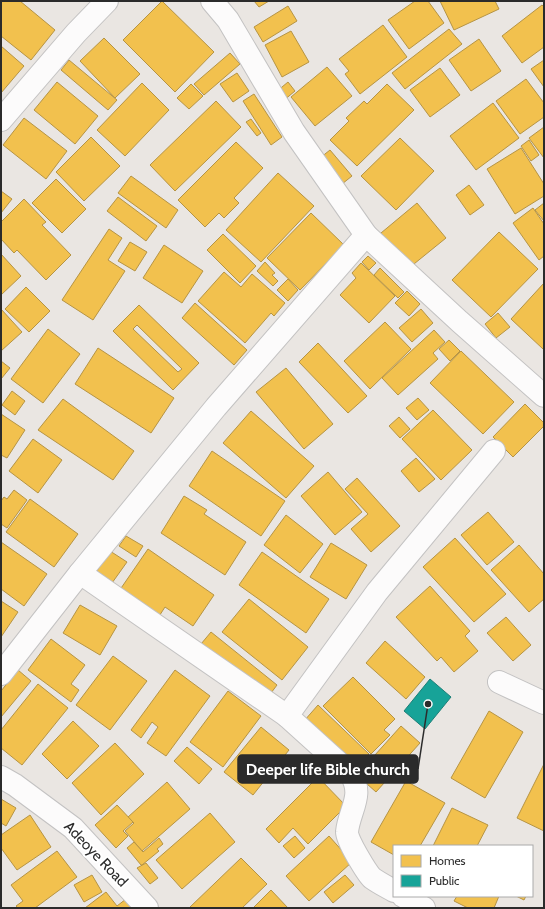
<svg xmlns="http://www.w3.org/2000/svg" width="545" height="909" font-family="Cabin,sans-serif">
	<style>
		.homes { fill: #f2c14e; stroke: #b69444; fill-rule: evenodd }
		.public { fill: #17a398; stroke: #1d7f77 }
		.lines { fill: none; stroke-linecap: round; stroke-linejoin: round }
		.minor-casing { stroke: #c3c2c2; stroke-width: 24 }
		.tertiary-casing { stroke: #c3c2c2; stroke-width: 24 }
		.minor { stroke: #fcfbfb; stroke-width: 22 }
		.tertiary { stroke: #fcfbfb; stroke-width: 22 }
		.labels { text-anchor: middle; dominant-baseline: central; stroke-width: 4; stroke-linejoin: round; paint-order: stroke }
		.street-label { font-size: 15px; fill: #2b2b2b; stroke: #fff }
		.leader { fill: none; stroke: #2b2b2b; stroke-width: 1.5 }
		.callout-dot { fill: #2b2b2b; stroke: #fff; stroke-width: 1.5 }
		.callout { fill: #2b2b2b; stroke: #2b2b2b; stroke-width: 1.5 }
		.callout-label { font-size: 16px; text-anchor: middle; font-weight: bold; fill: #fff }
	</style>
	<rect width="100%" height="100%" fill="#eae6e2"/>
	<!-- homes -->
	<g class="homes">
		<path d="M 1,1 L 20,1 L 55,30 L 31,60 L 1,36 Z"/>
		<path d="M 162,1 L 214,52 L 175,92 L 123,40 Z"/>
		<path d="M 254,1 L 269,1 L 259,7 Z"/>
		<path d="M 415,1 L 428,1 L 444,23 L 409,49 L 388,20 Z"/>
		<path d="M 440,1 L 495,1 L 499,9 L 454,30 Z"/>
		<path d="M 542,5 L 544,7 L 544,47 L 522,63 L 502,36 Z"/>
		<path d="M 288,6 L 297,21 L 263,42 L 254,27 Z"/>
		<path d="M 383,25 L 407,57 L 360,94 L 345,74 L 349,71 L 339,59 Z"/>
		<path d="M 449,29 L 462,44 L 405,89 L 392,73 Z"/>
		<path d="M 291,31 L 309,62 L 282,77 L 265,45 Z"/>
		<path d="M 104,38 L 140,74 L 115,98 L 80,61 Z"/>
		<path d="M 479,39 L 501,71 L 471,91 L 449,60 Z"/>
		<path d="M 1,46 L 24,66 L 1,93 Z"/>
		<path d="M 230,53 L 240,64 L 204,95 L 194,84 Z"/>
		<path d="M 69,60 L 117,100 L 108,110 L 61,70 Z"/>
		<path d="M 544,60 L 544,87 L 531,69 Z"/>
		<path d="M 327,67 L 352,96 L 315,126 L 291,97 Z"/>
		<path d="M 440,68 L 460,95 L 430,117 L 410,90 Z"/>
		<path d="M 237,73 L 249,91 L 233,102 L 220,84 Z"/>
		<path d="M 526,79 L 544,103 L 544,117 L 520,134 L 496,101 Z"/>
		<path d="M 57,82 L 98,116 L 75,144 L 34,110 Z"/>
		<path d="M 288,82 L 295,91 L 283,101 L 276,92 Z"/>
		<path d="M 142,83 L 169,110 L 125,156 L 97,130 Z"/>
		<path d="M 191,84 L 203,96 L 189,109 L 177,98 Z"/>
		<path d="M 387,84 L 414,110 L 357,166 L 330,140 L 349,121 L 346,118 L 364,101 L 367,104 Z"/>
		<path d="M 254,94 L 282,137 L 271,145 L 243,101 Z"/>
		<path d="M 216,101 L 241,127 L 175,191 L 150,165 Z"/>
		<path d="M 493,103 L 519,138 L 476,170 L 450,136 Z"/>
		<path d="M 24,118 L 67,151 L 46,179 L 3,145 Z"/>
		<path d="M 251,119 L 261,133 L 257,136 L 246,122 Z"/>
		<path d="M 544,127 L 544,158 L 529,138 Z"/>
		<path d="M 91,137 L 120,166 L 84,201 L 56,172 Z"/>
		<path d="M 400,138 L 434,171 L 396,210 L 361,176 Z"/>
		<path d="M 529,140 L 539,155 L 531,161 L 521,146 Z"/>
		<path d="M 236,142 L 263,168 L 234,198 L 239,203 L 224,218 L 219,213 L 205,227 L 178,200 Z"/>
		<path d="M 521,148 L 544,184 L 544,196 L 515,214 L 487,169 Z"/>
		<path d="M 330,150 L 352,176 L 342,184 L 320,158 Z"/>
		<path d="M 278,173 L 314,206 L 261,262 L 226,230 Z"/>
		<path d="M 131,176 L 178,210 L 166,228 L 118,193 Z"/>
		<path d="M 56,179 L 86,209 L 62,233 L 32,203 Z"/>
		<path d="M 469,185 L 484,205 L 470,215 L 456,195 Z"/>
		<path d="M 1,191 L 12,199 L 1,213 Z"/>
		<path d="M 118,197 L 157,226 L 146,241 L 107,211 Z"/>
		<path d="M 24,199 L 46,222 L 42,225 L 71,255 L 46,280 L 17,250 L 14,253 L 1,239 L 1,222 Z"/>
		<path d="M 417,203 L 446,238 L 409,268 L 381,233 Z"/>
		<path d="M 544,203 L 544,221 L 535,210 Z"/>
		<path d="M 533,208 L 544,224 L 544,256 L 539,260 L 513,223 Z"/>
		<path d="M 311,213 L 344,245 L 300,290 L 267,258 Z"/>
		<path d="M 109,229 L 122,238 L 108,260 L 125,271 L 93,320 L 62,300 Z"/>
		<path d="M 499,232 L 538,269 L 491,317 L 452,280 Z"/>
		<path d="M 223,234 L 256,266 L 240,283 L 207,250 Z"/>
		<path d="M 130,242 L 147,252 L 135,271 L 118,261 Z"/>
		<path d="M 164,245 L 203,271 L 182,303 L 143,278 Z"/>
		<path d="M 1,254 L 21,276 L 1,295 Z"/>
		<path d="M 368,256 L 376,263 L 369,270 L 362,262 Z"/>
		<path d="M 265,262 L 275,273 L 272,275 L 278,281 L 273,286 L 257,271 Z"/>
		<path d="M 361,263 L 395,296 L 369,323 L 340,295 L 356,278 L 352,273 Z"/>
		<path d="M 380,268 L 404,292 L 398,298 L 374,275 Z"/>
		<path d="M 224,272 L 241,287 L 252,274 L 285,303 L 274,316 L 271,313 L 245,343 L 198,301 Z"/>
		<path d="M 288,279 L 298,290 L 288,301 L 277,290 Z"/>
		<path d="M 544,283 L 544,347 L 543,349 L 511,319 Z"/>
		<path d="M 26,287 L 50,311 L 29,332 L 5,309 Z"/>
		<path d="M 407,291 L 420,304 L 409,316 L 395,303 Z"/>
		<path d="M 195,303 L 247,350 L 234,365 L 182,318 Z"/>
		<path d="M 139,305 L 199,363 L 173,390 L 113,331 ZM 137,325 L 182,369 L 178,372 L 133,329 Z"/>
		<path d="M 1,309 L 22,332 L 1,351 Z"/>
		<path d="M 421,309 L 433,323 L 412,342 L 399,328 Z"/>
		<path d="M 498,313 L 510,327 L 496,338 L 485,324 Z"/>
		<path d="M 385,322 L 411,349 L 370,389 L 344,361 Z"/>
		<path d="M 48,329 L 80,354 L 43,403 L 11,379 Z"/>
		<path d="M 434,330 L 445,342 L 433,353 L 438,359 L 398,395 L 382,378 Z"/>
		<path d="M 449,340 L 460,351 L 450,361 L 439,349 Z"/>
		<path d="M 318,343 L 367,396 L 348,413 L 299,362 Z"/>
		<path d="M 98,348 L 174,398 L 151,433 L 75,384 Z"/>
		<path d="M 461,351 L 514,402 L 483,434 L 430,383 Z"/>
		<path d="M 1,361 L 10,368 L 1,379 Z"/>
		<path d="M 286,368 L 333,424 L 304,449 L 256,392 Z"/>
		<path d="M 12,391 L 25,401 L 15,415 L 2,405 Z"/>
		<path d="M 418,398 L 429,410 L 417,420 L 406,408 Z"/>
		<path d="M 63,399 L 134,451 L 113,480 L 38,430 Z"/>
		<path d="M 525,404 L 544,423 L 544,426 L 513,457 L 493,437 Z"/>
		<path d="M 433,410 L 472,450 L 441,480 L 402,439 Z"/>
		<path d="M 251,411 L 314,466 L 286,498 L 223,443 Z"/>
		<path d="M 1,414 L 25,430 L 7,458 L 1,455 Z"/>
		<path d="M 399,417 L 410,429 L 400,438 L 389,426 Z"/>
		<path d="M 33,439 L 62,460 L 38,493 L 9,471 Z"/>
		<path d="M 212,451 L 285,501 L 261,536 L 189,486 Z"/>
		<path d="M 416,458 L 435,479 L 419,492 L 401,471 Z"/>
		<path d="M 328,472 L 362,512 L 335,535 L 301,496 Z"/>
		<path d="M 357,478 L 400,526 L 371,552 L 351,529 L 368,514 L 345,489 Z"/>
		<path d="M 14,490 L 27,500 L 7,528 L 1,524 L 1,501 L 4,497 L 7,499 Z"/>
		<path d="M 184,496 L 207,510 L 204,514 L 246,542 L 225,575 L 161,533 Z"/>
		<path d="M 30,499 L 78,534 L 54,567 L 6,532 Z"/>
		<path d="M 488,512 L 514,542 L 487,565 L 461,535 Z"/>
		<path d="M 286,515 L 323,544 L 300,573 L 264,545 Z"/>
		<path d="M 126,536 L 143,546 L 136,557 L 119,546 Z"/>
		<path d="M 455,538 L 506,594 L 474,622 L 423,567 Z"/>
		<path d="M 1,542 L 47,574 L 24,606 L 1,589 Z"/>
		<path d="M 331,543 L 367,565 L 346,599 L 310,577 Z"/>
		<path d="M 519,545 L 544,574 L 544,599 L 529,612 L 491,570 Z"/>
		<path d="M 148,549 L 214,595 L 193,626 L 165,607 L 156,621 L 117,594 Z"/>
		<path d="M 110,551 L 127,562 L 112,583 L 96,572 Z"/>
		<path d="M 262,552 L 329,599 L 306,633 L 239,585 Z"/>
		<path d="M 430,586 L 470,631 L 465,636 L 478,651 L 454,672 L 441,657 L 437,661 L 396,617 Z"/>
		<path d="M 249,599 L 308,647 L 282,680 L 222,632 Z"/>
		<path d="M 1,601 L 18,612 L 1,637 Z"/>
		<path d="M 80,605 L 117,626 L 100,655 L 63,633 Z"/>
		<path d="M 506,617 L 531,645 L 513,661 L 487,633 Z"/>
		<path d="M 211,632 L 277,685 L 268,697 L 201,644 Z"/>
		<path d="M 51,639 L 85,665 L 71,684 L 79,690 L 71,702 L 28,670 Z"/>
		<path d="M 385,641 L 425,677 L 406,699 L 366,663 Z"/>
		<path d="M 113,656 L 147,681 L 110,730 L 76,705 Z"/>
		<path d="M 18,670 L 31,681 L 1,717 L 1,691 Z"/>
		<path d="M 175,670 L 210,696 L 166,756 L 147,743 L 158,727 L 152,722 L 141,738 L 131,730 Z"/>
		<path d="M 353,677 L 395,719 L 384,730 L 390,735 L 371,754 L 323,706 Z"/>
		<path d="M 38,684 L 68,708 L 22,765 L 1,748 L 1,730 Z"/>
		<path d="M 228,691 L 261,716 L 223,767 L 190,742 Z"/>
		<path d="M 318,705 L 369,754 L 354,769 L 304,721 Z"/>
		<path d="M 489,711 L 523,732 L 485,798 L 451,778 Z"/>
		<path d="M 73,721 L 99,746 L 67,779 L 42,754 Z"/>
		<path d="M 401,726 L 420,743 L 376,792 L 357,775 Z"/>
		<path d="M 261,727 L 289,750 L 253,795 L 224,772 Z"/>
		<path d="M 115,743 L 144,774 L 101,815 L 72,783 Z"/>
		<path d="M 187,747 L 212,769 L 199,784 L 174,761 Z"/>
		<path d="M 544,764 L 544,831 L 517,818 Z"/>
		<path d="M 318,777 L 346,806 L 308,844 L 293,828 L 279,843 L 266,829 Z"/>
		<path d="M 406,781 L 445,803 L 420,846 L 394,846 L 394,855 L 371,842 Z"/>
		<path d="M 167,782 L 190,809 L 142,851 L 125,831 L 134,823 L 128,817 Z"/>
		<path d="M 1,799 L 16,808 L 6,826 L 1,823 Z"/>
		<path d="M 117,805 L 133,822 L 123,831 L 128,836 L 116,848 L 95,825 Z"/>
		<path d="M 452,808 L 488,825 L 477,846 L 433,846 Z"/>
		<path d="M 210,813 L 235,842 L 182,889 L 156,860 Z"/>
		<path d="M 30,815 L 51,847 L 17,870 L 1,848 L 1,835 Z"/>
		<path d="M 295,836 L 305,848 L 294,858 L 283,846 Z"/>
		<path d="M 329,836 L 352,862 L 309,901 L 286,876 Z"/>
		<path d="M 159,838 L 163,844 L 157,849 L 159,851 L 142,865 L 141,865 L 127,848 L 134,842 L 143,852 Z"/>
		<path d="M 57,851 L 77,877 L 35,908 L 18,908 L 16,906 L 23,901 L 11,885 Z"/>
		<path d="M 241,858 L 267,884 L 242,908 L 189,908 Z"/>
		<path d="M 146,863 L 158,878 L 150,884 L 137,868 Z"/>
		<path d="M 92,875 L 102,892 L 84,902 L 74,885 Z"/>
		<path d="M 345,875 L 354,885 L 333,903 L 324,892 Z"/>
		<path d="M 271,890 L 288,908 L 253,908 Z"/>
		<path d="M 106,892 L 117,906 L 126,899 L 134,908 L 85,908 Z"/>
		<path d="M 457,896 L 499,896 L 494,908 L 468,908 L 454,901 Z"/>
		<path d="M 516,896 L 526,896 L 524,900 Z"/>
	</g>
	<!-- public -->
	<path class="public" d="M 430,679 L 451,697 L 425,729 L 404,711 Z"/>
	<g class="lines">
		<!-- minor casing -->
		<g class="minor-casing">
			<g id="minor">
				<path d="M 212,1 L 228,20 L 294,132 L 366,235 L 459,321 L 544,396"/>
				<path d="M 1,120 L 76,33 L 107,1"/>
				<path d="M 80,573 L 287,716 L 350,773 C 365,795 349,810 347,832 C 346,839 367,873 372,878 C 379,883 387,887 394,891"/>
				<path d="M 1,674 L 80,573 L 216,407 L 366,235"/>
				<path d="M 499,682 L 544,703"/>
				<path d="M 287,716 L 377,592 L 494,451"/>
				<path d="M 403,896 L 424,908"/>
			</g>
		</g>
		<!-- tertiary casing -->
		<g class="tertiary-casing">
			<path id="tertiary" d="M 1,777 L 15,785 L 73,828 L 147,908"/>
		</g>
		<!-- minor -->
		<use href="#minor" class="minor"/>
		<!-- tertiary -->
		<use href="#tertiary" class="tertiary"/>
	</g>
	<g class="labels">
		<!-- street labels -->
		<g class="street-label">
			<text transform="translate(96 854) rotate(46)">Adeoye Road</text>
		</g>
	</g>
	<!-- callouts -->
	<path class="leader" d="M428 704L418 769"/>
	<circle class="callout-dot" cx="428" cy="704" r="4"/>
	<rect class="callout" x="238" y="755" width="180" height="28" rx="4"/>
	<g class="callout-label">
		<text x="328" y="775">Deeper life Bible church</text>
	</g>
	<!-- border -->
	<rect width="545" height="909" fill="none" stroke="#2b2b2b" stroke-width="4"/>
	<!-- legend -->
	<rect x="393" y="845" width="140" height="52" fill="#ffffff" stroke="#aaaaaa"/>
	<rect x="401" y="855" width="20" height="12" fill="#f2c14e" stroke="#aaaaaa"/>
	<text x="429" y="865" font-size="12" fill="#2b2b2b">Homes</text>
	<rect x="401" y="875" width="20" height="12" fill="#17a398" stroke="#aaaaaa"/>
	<text x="429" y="885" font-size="12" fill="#2b2b2b">Public</text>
</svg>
